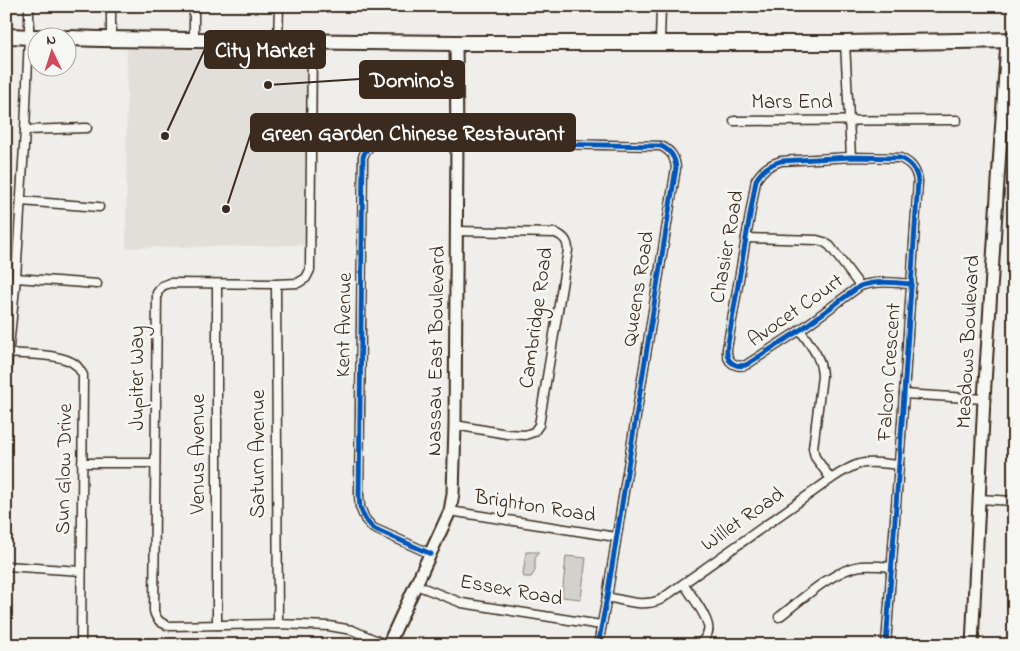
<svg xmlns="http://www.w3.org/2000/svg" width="1020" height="651" font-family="'Indie Flower',sans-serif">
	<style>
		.built { fill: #e2dfdb }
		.green { fill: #d4d1cc; stroke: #887e75 }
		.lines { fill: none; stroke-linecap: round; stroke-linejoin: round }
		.street-casing { stroke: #3b2a1e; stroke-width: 11 }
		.secondary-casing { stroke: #3b2a1e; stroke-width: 15 }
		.highway-casing { stroke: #3b2a1e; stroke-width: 18 }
		.street { stroke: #f6f6f2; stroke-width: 8 }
		.secondary { stroke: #f6f6f2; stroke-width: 11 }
		.highway { stroke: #f6f6f2; stroke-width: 14 }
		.cycleway-casing { stroke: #f6f6f2; stroke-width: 8 }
		.cycleway { stroke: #0057b8; stroke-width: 5 }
		.labels { text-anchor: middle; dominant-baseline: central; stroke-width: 5; stroke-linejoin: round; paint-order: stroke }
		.street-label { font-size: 21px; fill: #3b2a1e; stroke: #f6f6f2 }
		.leader { fill: none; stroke: #3b2a1e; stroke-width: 2 }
		.callout-dot { fill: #3b2a1e; stroke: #f6f6f2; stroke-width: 2 }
		.callout { fill: #3b2a1e; stroke: #3b2a1e; stroke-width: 2 }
		.callout-label { font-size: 22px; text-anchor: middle; font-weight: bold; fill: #fff }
	</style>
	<rect width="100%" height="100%" fill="#efeeea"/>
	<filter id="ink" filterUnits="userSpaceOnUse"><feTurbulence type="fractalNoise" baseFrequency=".02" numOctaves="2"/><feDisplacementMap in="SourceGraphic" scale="10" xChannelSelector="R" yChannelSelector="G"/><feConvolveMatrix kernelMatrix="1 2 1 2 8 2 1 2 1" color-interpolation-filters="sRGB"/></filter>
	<g filter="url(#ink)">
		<!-- built -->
		<path class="built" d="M 127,46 L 319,48 L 316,245 L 126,248 Z"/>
		<!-- green -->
		<g class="green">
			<path d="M 526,552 L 539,552 L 535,558 L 535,571 L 531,577 L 524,577 L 523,574 Z"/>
			<path d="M 566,556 L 586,558 L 581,599 L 562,597 Z"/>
		</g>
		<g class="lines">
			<!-- street casing -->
			<g class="street-casing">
				<g id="street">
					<path d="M 111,6 L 111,39"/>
					<path d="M 194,40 L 194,6"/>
					<path d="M 278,41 L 279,6"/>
					<path d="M 312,42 L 310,270 L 306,278 L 298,283 L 276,284 L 170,283 L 162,286 L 157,293 L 154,611 C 156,620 161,624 170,626 L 278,624 L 329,626 L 352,630 L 387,645"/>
					<path d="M 660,42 L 661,6"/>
					<path d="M 845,43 L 851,157"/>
					<path d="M 1004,92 L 1014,93"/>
					<path d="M 734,121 L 957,120"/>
					<path d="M 25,130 L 87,128"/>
					<path d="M 21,201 L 99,207"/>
					<path d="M 746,238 L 817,240 L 824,242 L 830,246 L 860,286"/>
					<path d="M 16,278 L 97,284"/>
					<path d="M 276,284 L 278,624"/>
					<path d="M 800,330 C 811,346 821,356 822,376 L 813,448 L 815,457 L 831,479"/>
					<path d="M 8,353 C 26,355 62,353 76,365 C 79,368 81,372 83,375 L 81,645"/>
					<path d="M 6,376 L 16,278 L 25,130 L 29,36 L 29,6"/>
					<path d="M 904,394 L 984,399"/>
					<path d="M 455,425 L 507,434 L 525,435 L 534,432 L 539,425 L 568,250 C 568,241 564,237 556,233 L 457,231"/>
					<path d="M 82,463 L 155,463"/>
					<path d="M 979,499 L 1014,501"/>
					<path d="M 450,511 L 616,537"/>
					<path d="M 431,554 L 373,528 L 365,519 L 360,507 L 359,495 L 363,157 C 366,148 371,143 380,141 L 661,146 C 671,151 675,157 676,168 L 607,597 L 598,645"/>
					<path d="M 6,566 L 81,571"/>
					<path d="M 684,584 C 690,594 712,621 708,632 C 706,637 702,642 698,645"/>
					<path d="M 416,585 L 462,603 L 601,625"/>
					<path d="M 607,597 C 625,601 643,607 660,600 L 831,479 C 840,473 849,467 859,464 C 872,461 887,464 899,465"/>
					<path d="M 779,617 C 800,601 834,569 861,566 C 871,565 882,566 892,567"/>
					<path d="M 217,625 L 217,284"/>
					<path d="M 886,645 L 904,394 L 918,181 C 916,169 911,163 900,158 L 851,157 L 781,161 C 769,165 763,169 756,180 L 727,349 C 726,361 734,368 746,365 L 800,330 L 860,286 C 877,280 894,283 912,284"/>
				</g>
			</g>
			<!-- secondary casing -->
			<g class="secondary-casing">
				<g id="secondary">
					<path d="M 388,645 L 450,511 L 453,494 L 455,425 L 457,142 L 456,43"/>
					<path d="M 972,645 L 984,399 L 1007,41"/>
				</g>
			</g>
			<!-- highway casing -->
			<g class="highway-casing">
				<g id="highway">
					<path d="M 6,36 L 63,38"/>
					<path d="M 68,38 L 100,39 L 456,43 L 845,43 L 1014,40"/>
				</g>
			</g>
			<!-- street -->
			<use href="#street" class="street"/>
			<!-- secondary -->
			<use href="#secondary" class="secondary"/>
			<!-- highway -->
			<use href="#highway" class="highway"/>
			<!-- cycleway casing -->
			<g class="cycleway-casing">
				<g id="cycleway">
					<path d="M 431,554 L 373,528 L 365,519 L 360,507 L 359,495 L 363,157 C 366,148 371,143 380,141 L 661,146 C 671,151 675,157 676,168 L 607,597 L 598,645"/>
					<path d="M 886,645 L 904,394 L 918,181 C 916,169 911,163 900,158 L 851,157 L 781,161 C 769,165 763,169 756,180 L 727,349 C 726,361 734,368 746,365 L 800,330 L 860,286 C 877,280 894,283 912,284"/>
				</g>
			</g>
			<!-- cycleway -->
			<use href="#cycleway" class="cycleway"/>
		</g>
	</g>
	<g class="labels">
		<!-- street labels -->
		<g class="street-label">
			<text x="792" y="103">Mars End</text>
			<text transform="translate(728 247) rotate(-80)">Chasier Road</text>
			<text transform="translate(639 289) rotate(-81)">Queens Road</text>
			<text transform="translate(796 311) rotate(-35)">Avocet Court</text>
			<text transform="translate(537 318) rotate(-82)">Cambridge Road</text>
			<text transform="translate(345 325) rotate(-89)">Kent Avenue</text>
			<text transform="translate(969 342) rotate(-87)">Meadows Boulevard</text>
			<text transform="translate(437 351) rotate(-89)">Nassau East Boulevard</text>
			<text transform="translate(890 372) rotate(-86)">Falcon Crescent</text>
			<text transform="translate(138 378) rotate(-90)">Jupiter Way</text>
			<text transform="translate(199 454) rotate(-90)">Venus Avenue</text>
			<text transform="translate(259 454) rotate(-90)">Saturn Avenue</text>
			<text transform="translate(65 469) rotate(-89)">Sun Glow Drive</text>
			<text transform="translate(535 507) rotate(9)">Brighton Road</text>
			<text transform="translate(743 520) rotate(-35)">Willet Road</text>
			<text transform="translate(511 591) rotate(10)">Essex Road</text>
		</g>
	</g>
	<!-- callouts -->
	<path class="leader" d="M165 136L205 49M268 85L360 79M226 209L251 133"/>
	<g class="callout-dot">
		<circle cx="165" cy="136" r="5"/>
		<circle cx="268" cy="85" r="5"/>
		<circle cx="226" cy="209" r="5"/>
	</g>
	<g class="callout">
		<rect x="205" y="31" width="120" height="37" rx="5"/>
		<rect x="360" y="61" width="104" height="37" rx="5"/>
		<rect x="251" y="114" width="324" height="37" rx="5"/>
	</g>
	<g class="callout-label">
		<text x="265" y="57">City Market</text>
		<text x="412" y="87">Domino's</text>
		<text x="413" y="140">Green Garden Chinese Restaurant</text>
	</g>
	<!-- margin -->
	<rect width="1020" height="651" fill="none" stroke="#f6f6f2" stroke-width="25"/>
	<rect x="12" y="12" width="995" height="626" fill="none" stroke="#3b2a1e" stroke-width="2" filter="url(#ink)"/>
	<!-- north arrow -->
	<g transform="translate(52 52) rotate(356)"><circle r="24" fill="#f6f6f2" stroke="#aba49d"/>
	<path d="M0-4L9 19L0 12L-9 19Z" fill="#d1495b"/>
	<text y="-8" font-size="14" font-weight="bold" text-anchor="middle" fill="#3b2a1e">N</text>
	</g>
</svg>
